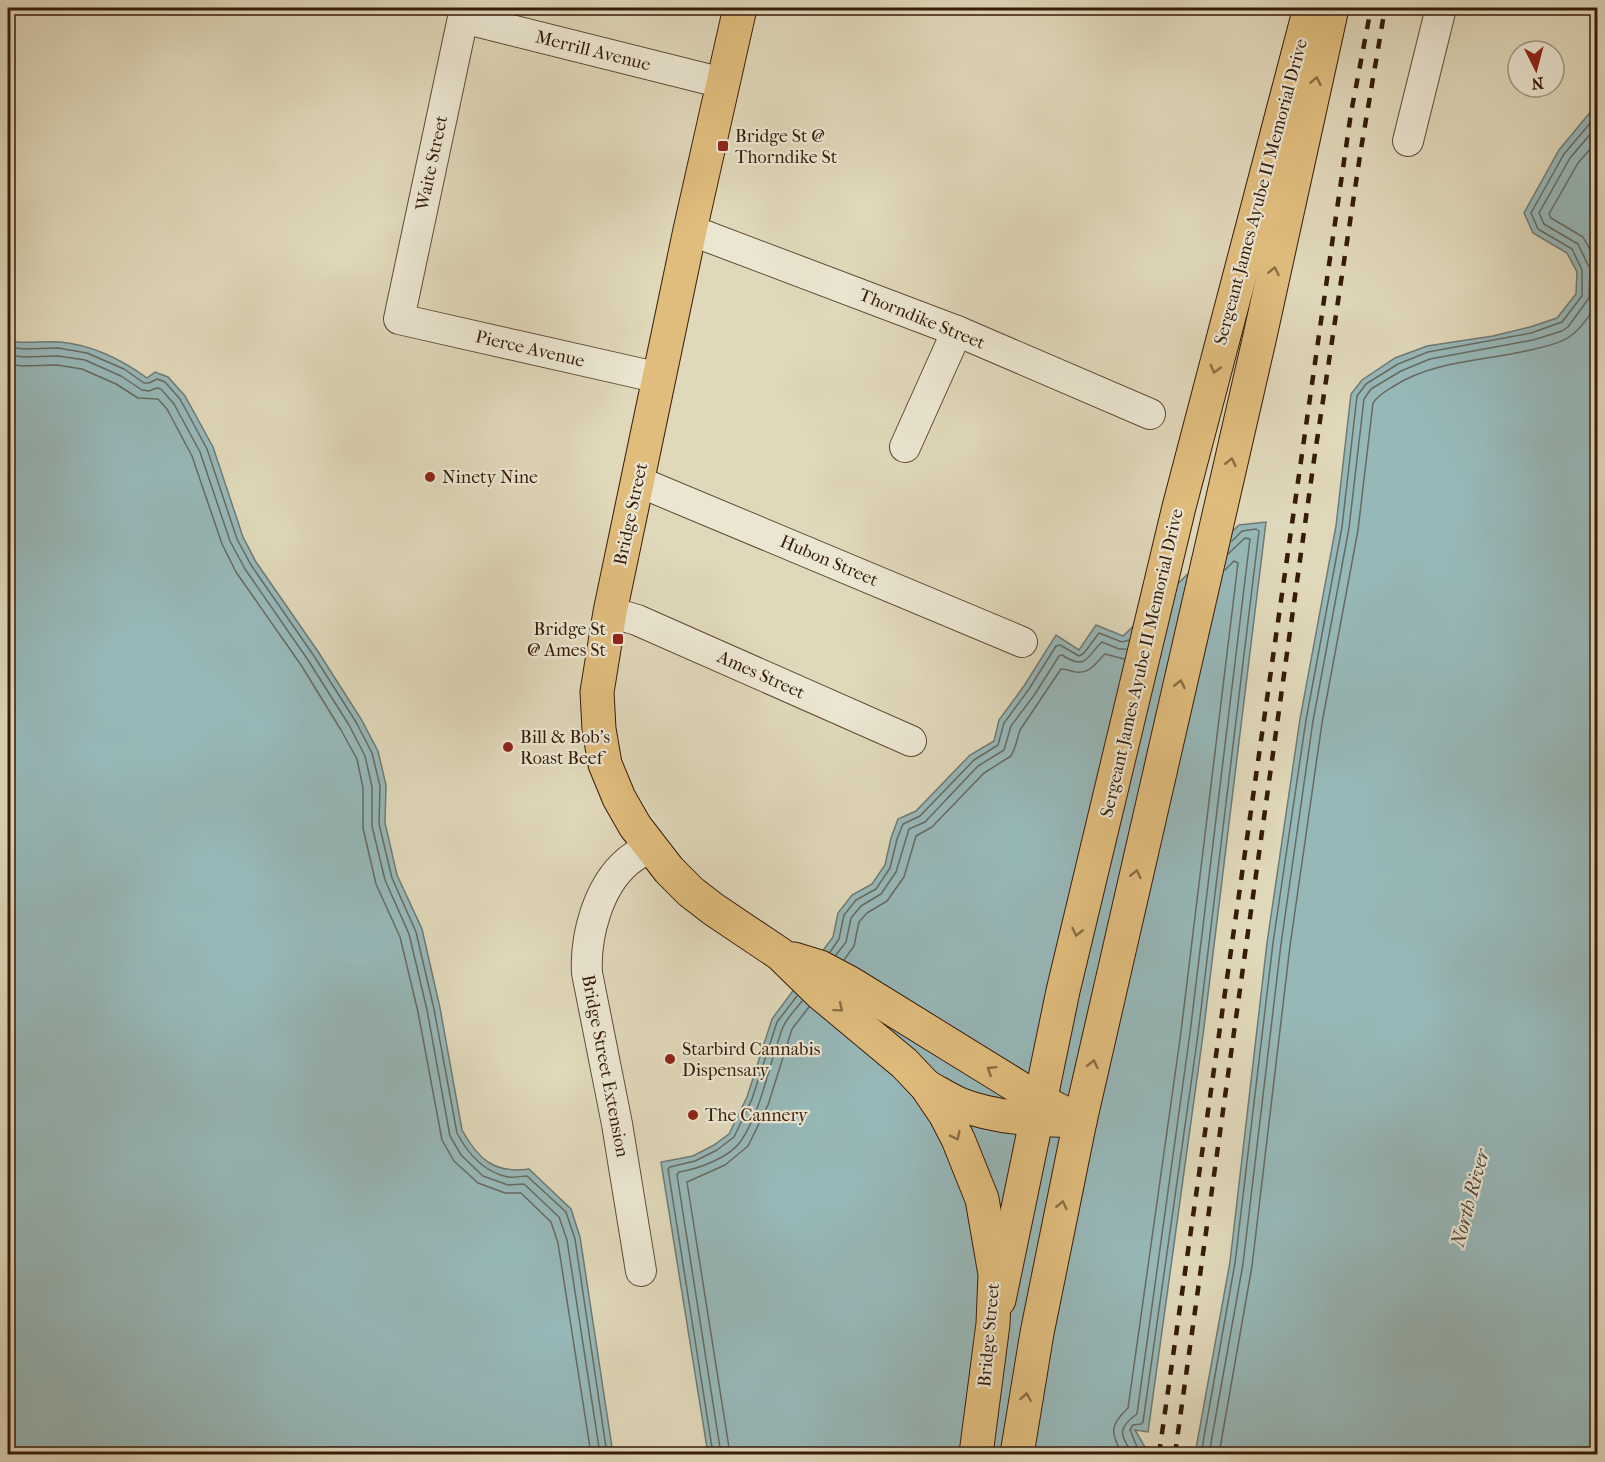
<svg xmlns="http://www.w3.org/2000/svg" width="1605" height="1462" font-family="'IM FELL French Canon',serif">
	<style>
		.water { fill: #97b8b9; stroke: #707973; stroke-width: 1.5 }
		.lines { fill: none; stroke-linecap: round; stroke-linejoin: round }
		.shore { stroke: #666a61; stroke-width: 1.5 }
		.street-casing { stroke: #604a35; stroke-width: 32 }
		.primary-casing { stroke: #361b09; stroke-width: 35 }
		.highway-casing { stroke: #361b09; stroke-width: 35 }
		.street { stroke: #ebe6d2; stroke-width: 30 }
		.primary { stroke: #e0bc7d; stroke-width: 33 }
		.highway { stroke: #e0bc7d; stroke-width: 33 }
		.rail { stroke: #361b09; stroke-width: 4.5; stroke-dasharray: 10 10; stroke-linecap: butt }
		.oneway { stroke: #8b6c43 }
		.poi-dot { fill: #8f2418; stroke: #ebe6d2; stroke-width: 2 }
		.labels { text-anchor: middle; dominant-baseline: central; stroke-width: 4.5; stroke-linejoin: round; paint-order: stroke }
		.street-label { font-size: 18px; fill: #361b09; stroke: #ebe6d2 }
		.poi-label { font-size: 18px; fill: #361b09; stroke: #ebe6d2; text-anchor: start }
		.water-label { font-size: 20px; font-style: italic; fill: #534a3e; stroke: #ebe6d2 }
	</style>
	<rect width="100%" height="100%" fill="#e0d8ba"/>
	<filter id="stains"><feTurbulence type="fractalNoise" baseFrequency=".00333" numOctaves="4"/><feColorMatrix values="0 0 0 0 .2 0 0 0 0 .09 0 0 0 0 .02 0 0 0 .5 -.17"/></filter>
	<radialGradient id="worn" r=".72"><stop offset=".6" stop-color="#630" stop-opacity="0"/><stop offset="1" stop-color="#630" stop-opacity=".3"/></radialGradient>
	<!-- water -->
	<g class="water">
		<path d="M 1597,104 L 1597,1454 L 1195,1454 L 1230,1262 L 1267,943 L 1300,719 L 1336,526 L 1351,394 L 1362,380 L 1395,358 L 1427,346 L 1493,336 L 1530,327 L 1557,318 L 1576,294 L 1577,272 L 1567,253 L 1533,233 L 1524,213 L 1559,150 Z"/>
		<path d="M 8,341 C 25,344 42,341 60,342 C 92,345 121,359 147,378 L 155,372 L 168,377 L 185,396 L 213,447 L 243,537 L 256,562 L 319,653 L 361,719 L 378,751 L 386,785 L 385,823 L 397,875 L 422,929 L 440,1008 L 462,1130 C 478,1159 494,1174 529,1169 L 571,1209 L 580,1237 L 613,1454 L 8,1454 Z"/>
		<path d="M 1266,522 L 1203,1035 L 1148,1432 L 1135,1430 L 1149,1454 L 708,1454 L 661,1162 L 693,1156 L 714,1145 L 729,1134 L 747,1097 L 772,1019 L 833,937 L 838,913 L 852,895 L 872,884 L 885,865 L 891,838 L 898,819 L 916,811 L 970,755 L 994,741 L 999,720 L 1024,686 L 1056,635 L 1079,650 L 1096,625 L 1123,636 L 1239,525 Z"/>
	</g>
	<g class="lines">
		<!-- shore -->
		<g class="shore">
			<path d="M 1598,140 L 1578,163 L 1549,214 L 1551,218 L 1583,237 L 1598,264"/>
			<path d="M 8,347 L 23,349 L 58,348 L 87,353 L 124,369 L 144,383 L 149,383 L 157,379 L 165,382 L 180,399 L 207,449 L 237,539 L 251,565 L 314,656 L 356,722 L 372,753 L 380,786 L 379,824 L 392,878 L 416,932 L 434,1009 L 457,1133 C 468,1154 483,1172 508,1177 C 514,1178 521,1176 527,1176 L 566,1212 L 575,1239 L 607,1454"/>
			<path d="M 8,355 L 23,357 L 58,356 L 85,360 L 121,376 L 142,390 L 149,391 L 157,388 L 161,389 L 174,404 L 200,452 L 230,541 L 245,569 L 308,660 L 349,725 L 365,756 L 372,787 L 372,826 L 385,880 L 409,934 L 427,1010 L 450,1136 L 461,1155 L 483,1176 L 508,1185 L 524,1184 L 559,1217 L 567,1240 L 600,1454"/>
			<path d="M 8,364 L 22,366 L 57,365 L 82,369 L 116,384 L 138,398 L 158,399 L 167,409 L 192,456 L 222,544 L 236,572 L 301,665 L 341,730 L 357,759 L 363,788 L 363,828 L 376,884 L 400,937 L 418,1012 L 442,1140 L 454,1161 L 478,1183 L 505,1193 L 521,1193 L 551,1222 L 558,1243 L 591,1454"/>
			<path d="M 830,952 L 839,939 L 844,915 L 856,900 L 876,889 L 890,868 L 897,839 L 903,824 L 920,816 L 974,760 L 998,745 L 1004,723 L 1029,689 L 1056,646 L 1060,645 L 1079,656 L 1084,653 L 1099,633 L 1122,642 L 1129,640"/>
			<path d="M 836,955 L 846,942 L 851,918 L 861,906 L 881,894 L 896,872 L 909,829 L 925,822 L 978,766 L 1004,750 L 1011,726 L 1035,694 L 1059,656 L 1062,655 C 1087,671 1086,657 1102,642 L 1119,649 L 1126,649"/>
			<path d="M 844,960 L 854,946 L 859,922 L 867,913 L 887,901 L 904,877 L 916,836 L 932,827 L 984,773 L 1011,756 L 1015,747 L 1020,730 L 1061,669 C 1066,669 1070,671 1076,672 C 1091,674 1096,662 1105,654 L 1124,659"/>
			<path d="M 713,1454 L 668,1169 L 670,1167 L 695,1161 L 717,1150 L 734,1137 L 752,1099 L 777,1022 L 797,996"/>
			<path d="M 721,1454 L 677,1175 L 679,1172 C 698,1169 729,1158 741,1141 C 762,1110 769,1063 783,1027 C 787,1018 796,1009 802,1001"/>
			<path d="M 730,1454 L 687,1182 L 725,1165 L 748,1146 L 768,1105 L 792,1029 L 809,1007"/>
			<path d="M 1122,1454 C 1110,1432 1110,1425 1128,1408 L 1181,1032 L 1238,563 L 1234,561 L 1225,570"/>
			<path d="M 1132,1454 C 1121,1434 1116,1429 1137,1414 L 1190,1033 L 1250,539 L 1245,538 L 1228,554"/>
			<path d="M 1140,1454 L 1130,1430 L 1133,1425 L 1141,1424 L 1143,1422 L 1198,1034 L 1259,531 L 1256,529 L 1242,531 L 1232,541"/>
			<path d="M 1201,1454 L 1235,1263 L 1273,943 L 1306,720 L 1342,527 L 1357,396 L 1366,384 L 1398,364 L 1428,352 L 1531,333 L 1562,322 L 1582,296 L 1582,270 L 1572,249 L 1538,229 L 1531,213 L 1564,154 L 1598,114"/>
			<path d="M 1209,1454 L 1243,1264 L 1281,944 L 1313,721 L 1349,528 L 1364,399 L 1371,389 L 1401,371 L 1430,359 L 1533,340 L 1562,331 L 1568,327 L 1589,298 L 1590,269 L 1578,244 L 1544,224 L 1539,213 L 1570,158 L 1598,125"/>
			<path d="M 1219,1454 L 1252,1266 L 1290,946 L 1322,723 L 1358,530 L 1373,403 C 1378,395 1386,391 1394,386 C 1433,361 1482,361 1526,351 C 1539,348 1557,345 1569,337 C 1580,330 1592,313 1598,301"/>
		</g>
		<!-- street casing -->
		<g class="street-casing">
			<g id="street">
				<path d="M 465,8 L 399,319 L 660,378"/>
				<path d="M 463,18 L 723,83"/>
				<path d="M 1408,141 L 1441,8"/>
				<path d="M 690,230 L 957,331 L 1150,414"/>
				<path d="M 905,447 L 957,331"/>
				<path d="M 637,481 L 1022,642"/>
				<path d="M 610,612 L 637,620 L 911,741"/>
				<path d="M 641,1271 L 617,1124 L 587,973 C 585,936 598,887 627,862 C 634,856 642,852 650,846"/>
			</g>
		</g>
		<!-- primary casing -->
		<g class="primary-casing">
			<g id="primary">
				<path d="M 926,1086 C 937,1092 948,1099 959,1104 C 997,1119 1040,1120 1080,1121 L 1260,336 L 1332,8"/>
				<path d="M 999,1300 L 1063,991 L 1179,507 L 1310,8"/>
			</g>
		</g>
		<!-- highway casing -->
		<g class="highway-casing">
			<g id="highway">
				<path d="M 740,8 L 690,230 L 610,612 L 597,692 L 599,729 L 605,764 L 619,798 L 635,826 L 669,870 L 691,892 L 713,909 L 780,954 L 820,993 L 904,1063 L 926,1086 L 945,1114 L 958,1139 L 982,1199 L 995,1274 L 993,1324 L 976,1454"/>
				<path d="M 794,959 L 820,967 L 850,983 L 1041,1101 L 1080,1121 L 1037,1333 L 1017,1454"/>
			</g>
		</g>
		<!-- street -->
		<use href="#street" class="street"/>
		<!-- primary -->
		<use href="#primary" class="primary"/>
		<!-- highway -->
		<use href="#highway" class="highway"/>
		<!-- rail -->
		<g class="rail">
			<path d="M 1159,1454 L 1334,230 L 1351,113 L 1371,8"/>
			<path d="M 1175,1454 L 1314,460 L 1361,149 L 1385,8"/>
		</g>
	</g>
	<!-- one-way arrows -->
	<defs><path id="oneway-chevron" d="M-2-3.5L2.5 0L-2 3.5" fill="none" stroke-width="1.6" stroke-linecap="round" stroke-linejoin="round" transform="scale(1.5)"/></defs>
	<g class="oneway">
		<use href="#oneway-chevron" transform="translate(1316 81) rotate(-78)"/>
		<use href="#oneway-chevron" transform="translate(1274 271) rotate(-78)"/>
		<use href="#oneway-chevron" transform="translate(1215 369) rotate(105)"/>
		<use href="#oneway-chevron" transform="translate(1231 462) rotate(-77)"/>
		<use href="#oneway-chevron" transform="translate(1180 684) rotate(-77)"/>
		<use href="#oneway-chevron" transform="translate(1136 874) rotate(-77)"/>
		<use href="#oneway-chevron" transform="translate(1077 932) rotate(103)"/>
		<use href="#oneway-chevron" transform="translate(839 1008) rotate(40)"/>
		<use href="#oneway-chevron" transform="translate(1093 1064) rotate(-77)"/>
		<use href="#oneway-chevron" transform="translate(991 1070) rotate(-148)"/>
		<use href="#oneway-chevron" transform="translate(956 1136) rotate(64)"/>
		<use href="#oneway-chevron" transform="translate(1062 1205) rotate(-78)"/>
		<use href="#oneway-chevron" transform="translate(1026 1397) rotate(-81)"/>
	</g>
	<!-- markers -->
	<g class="poi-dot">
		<rect x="717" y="140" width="12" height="12" rx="3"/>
		<circle cx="430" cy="477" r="6"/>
		<rect x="612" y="633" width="12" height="12" rx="3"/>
		<circle cx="508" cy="747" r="6"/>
		<circle cx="670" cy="1059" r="6"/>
		<circle cx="693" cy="1115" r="6"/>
	</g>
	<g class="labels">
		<!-- street labels -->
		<g class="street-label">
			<text transform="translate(593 51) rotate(14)">Merrill Avenue</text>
			<text transform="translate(432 163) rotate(-78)">Waite Street</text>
			<text transform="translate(1261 192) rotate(-75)">Sergeant James Ayube II Memorial Drive</text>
			<text transform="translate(922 319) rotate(22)">Thorndike Street</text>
			<text transform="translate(530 349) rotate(13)">Pierce Avenue</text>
			<text transform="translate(631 514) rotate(-78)">Bridge Street</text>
			<text transform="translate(829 561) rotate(23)">Hubon Street</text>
			<text transform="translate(1142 663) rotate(-77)">Sergeant James Ayube II Memorial Drive</text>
			<text transform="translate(761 675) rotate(24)">Ames Street</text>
			<text transform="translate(605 1066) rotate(79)">Bridge Street Extension</text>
			<text transform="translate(989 1335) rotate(-85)">Bridge Street</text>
		</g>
		<!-- poi labels -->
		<g class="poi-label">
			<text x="735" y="136">Bridge St @<tspan x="735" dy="21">Thorndike St</tspan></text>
			<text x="442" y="477">Ninety Nine</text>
			<text x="606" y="629" text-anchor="end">Bridge St<tspan x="606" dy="21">@ Ames St</tspan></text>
			<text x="520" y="737">Bill &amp; Bob's<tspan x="520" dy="21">Roast Beef</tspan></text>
			<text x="682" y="1049">Starbird Cannabis<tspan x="682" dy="21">Dispensary</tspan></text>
			<text x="705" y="1115">The Cannery</text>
		</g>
		<!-- water labels -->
		<g class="water-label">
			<text transform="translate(1470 1198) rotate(-75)">North River</text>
		</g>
	</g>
	<!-- margin -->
	<rect width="1605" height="1462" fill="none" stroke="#e0d8ba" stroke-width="30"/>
	<rect x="9" y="9" width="1587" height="1444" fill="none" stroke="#361b09" stroke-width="3"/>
	<rect x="15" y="15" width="1575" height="1432" fill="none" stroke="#361b09" stroke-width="1.5"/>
	<!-- north arrow -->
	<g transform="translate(1536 69) rotate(174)"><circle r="28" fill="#ebe6d2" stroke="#a39582" stroke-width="1.5"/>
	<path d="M0-4.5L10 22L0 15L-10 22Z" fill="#8f2418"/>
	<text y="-9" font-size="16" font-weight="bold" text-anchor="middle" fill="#361b09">N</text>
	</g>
	<rect width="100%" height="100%" filter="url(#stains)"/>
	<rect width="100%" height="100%" fill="url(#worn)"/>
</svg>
